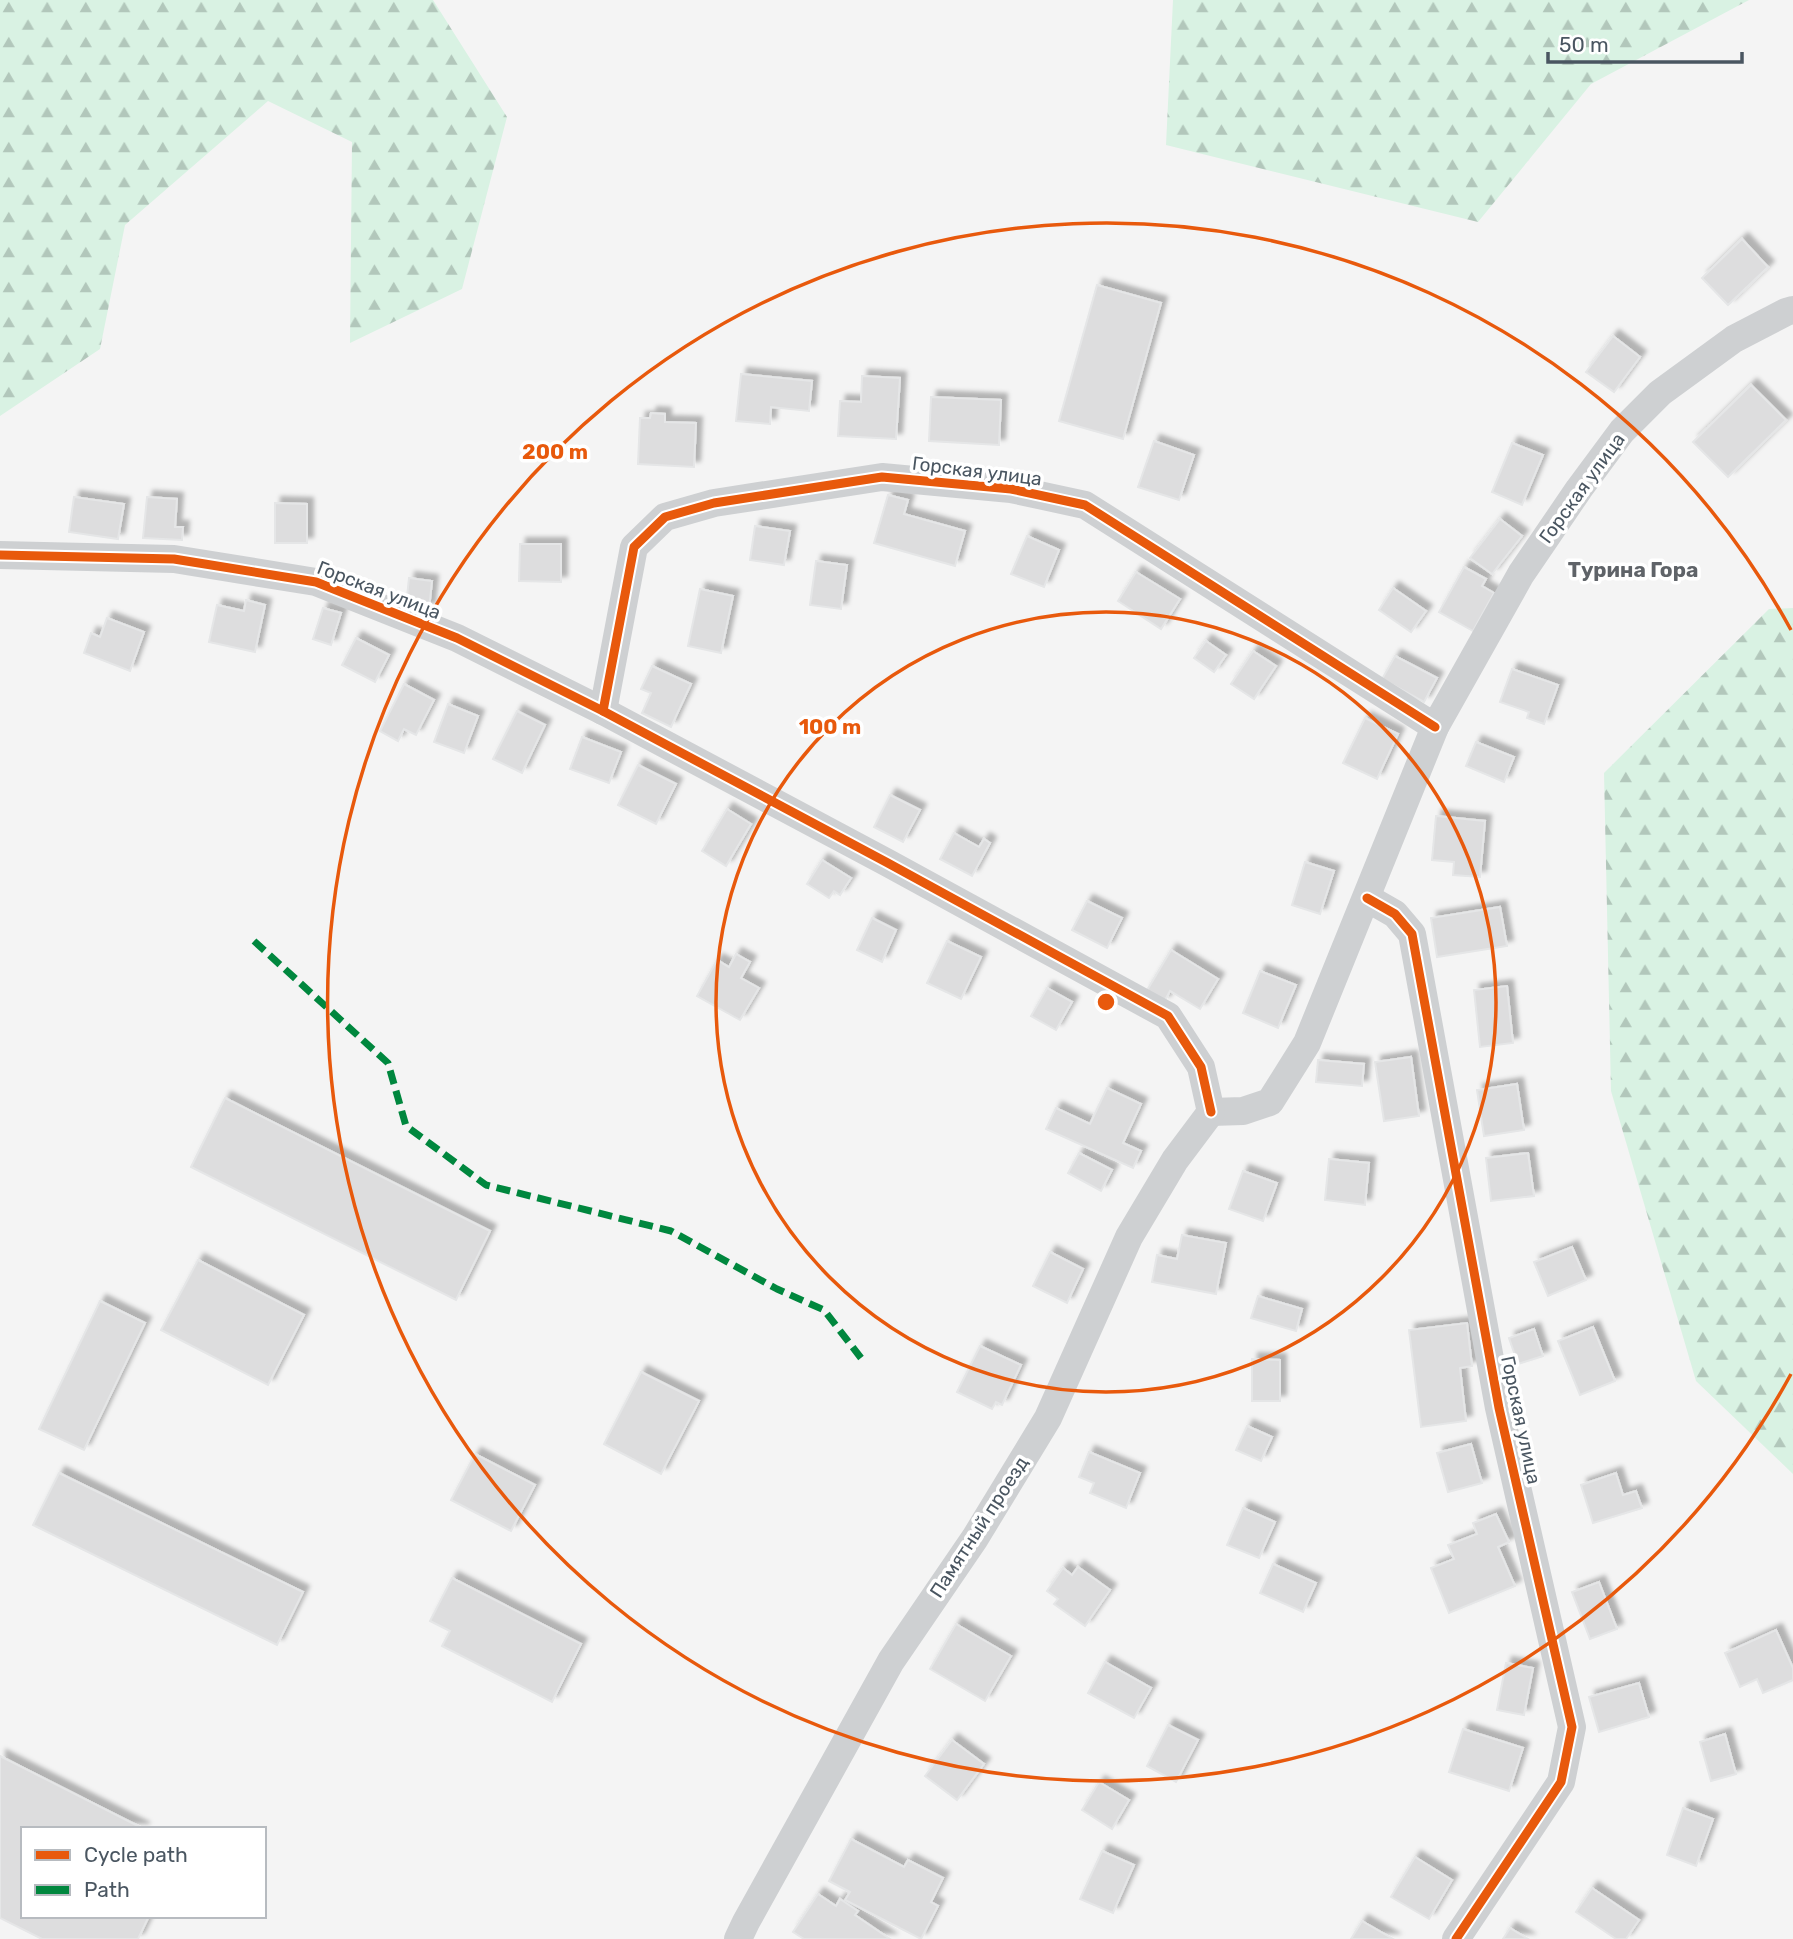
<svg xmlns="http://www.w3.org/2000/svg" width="1793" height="1939" font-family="Rubik,sans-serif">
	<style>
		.forest { fill: url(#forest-firs) }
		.building { fill: #ddddde; stroke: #e5e6e7; stroke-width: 2; filter: url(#shadow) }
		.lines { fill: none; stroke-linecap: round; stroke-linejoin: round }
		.minor { stroke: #ced0d2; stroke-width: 28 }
		.quiet { stroke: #00873e; stroke-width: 7; stroke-dasharray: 14 7; stroke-linecap: butt }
		.cycleway-casing { stroke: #fff; stroke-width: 13 }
		.cycleway { stroke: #e8590c; stroke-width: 9 }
		.ring { fill: none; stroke: #e8590c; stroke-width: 3.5 }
		.labels { text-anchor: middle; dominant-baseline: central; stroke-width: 7; stroke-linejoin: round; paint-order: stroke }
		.street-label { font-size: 19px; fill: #4a5661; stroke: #fff }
		.neighbourhood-label { font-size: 21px; font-weight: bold; fill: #5f6368; stroke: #fff }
		.centre { fill: #e8590c; stroke: #fff; stroke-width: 3.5 }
		.ring-label { font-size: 21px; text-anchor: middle; font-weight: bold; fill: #e8590c; stroke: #fff; stroke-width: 7; stroke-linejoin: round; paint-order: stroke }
	</style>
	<defs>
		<pattern id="forest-firs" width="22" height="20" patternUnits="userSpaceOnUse" patternTransform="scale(1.75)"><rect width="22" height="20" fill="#d9f2e3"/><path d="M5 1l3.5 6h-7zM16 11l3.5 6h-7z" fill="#b2c7bb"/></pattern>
		<filter id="shadow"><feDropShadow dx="6" dy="-6" stdDeviation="2" flood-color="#0004"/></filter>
	</defs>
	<rect width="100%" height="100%" fill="#f4f4f4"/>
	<!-- forest -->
	<g class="forest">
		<path d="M 0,0 L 433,0 L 507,117 L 462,289 L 350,343 L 352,142 L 268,101 L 125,225 L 100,349 L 0,416 Z"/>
		<path d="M 1173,0 L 1749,0 L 1591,84 L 1478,222 L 1166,145 Z"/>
		<path d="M 1793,608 L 1793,1474 L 1696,1381 L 1611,1091 L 1604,773 L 1769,609 Z"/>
	</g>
	<!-- building -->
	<g class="building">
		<path d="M 1742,239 L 1768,267 L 1728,305 L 1702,278 Z"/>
		<path d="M 1097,285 L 1161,303 L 1123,439 L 1059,421 Z"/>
		<path d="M 1613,336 L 1640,357 L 1614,392 L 1586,372 Z"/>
		<path d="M 741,374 L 812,381 L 809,411 L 771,407 L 770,424 L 736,421 Z"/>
		<path d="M 862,376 L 900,378 L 896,439 L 838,436 L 840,401 L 861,402 Z"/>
		<path d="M 1751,385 L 1786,420 L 1728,477 L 1693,442 Z"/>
		<path d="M 931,397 L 1001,400 L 999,445 L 929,441 Z"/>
		<path d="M 651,413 L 665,414 L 665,422 L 696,423 L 694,467 L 638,464 L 640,418 L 650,418 Z"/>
		<path d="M 1154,441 L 1194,455 L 1179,500 L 1138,487 Z"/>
		<path d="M 1512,443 L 1543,455 L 1522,505 L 1492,492 Z"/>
		<path d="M 888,495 L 908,500 L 904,514 L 965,531 L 955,566 L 874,543 Z"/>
		<path d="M 74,497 L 124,504 L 118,539 L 69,532 Z"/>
		<path d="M 147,497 L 177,499 L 175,527 L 183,527 L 182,540 L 143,538 Z"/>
		<path d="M 275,503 L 307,504 L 307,543 L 275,543 Z"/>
		<path d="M 1500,519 L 1522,536 L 1492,574 L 1470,558 Z"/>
		<path d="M 755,526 L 790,531 L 784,565 L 750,560 Z"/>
		<path d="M 1027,536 L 1059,550 L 1044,587 L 1011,574 Z"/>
		<path d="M 520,544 L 561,544 L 561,582 L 519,581 Z"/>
		<path d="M 816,561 L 847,565 L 841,609 L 810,605 Z"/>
		<path d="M 1464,567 L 1486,579 L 1482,586 L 1494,593 L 1473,631 L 1439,612 Z"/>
		<path d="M 1136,572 L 1180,599 L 1161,629 L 1118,601 Z"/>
		<path d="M 409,578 L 432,581 L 429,609 L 406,606 Z"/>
		<path d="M 1393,588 L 1426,611 L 1411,632 L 1379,610 Z"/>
		<path d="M 700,589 L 733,596 L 721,653 L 688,646 Z"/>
		<path d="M 246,600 L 265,605 L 255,652 L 209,642 L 217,605 L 244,611 Z"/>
		<path d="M 323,608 L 341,613 L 331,645 L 313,639 Z"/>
		<path d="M 107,618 L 144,632 L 130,671 L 84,653 L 91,633 L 100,637 Z"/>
		<path d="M 356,638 L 389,655 L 375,682 L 342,665 Z"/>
		<path d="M 1206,641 L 1226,655 L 1214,672 L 1194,658 Z"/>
		<path d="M 1253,651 L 1276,666 L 1254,699 L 1231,684 Z"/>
		<path d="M 1395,656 L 1437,678 L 1424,702 L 1382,679 Z"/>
		<path d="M 652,666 L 691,684 L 671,727 L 642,713 L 651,693 L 641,689 Z"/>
		<path d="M 1512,669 L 1558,685 L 1544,724 L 1527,718 L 1529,712 L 1500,702 Z"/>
		<path d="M 404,684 L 434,700 L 416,735 L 404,729 L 398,741 L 380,731 Z"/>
		<path d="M 448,704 L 478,716 L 464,753 L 434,742 Z"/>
		<path d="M 517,711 L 545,725 L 522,773 L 493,759 Z"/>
		<path d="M 1365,718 L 1398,734 L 1377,779 L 1343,763 Z"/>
		<path d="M 582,737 L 621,752 L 609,783 L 570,769 Z"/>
		<path d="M 1476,742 L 1514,757 L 1504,782 L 1466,766 Z"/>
		<path d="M 638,765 L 676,784 L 656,824 L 618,805 Z"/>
		<path d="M 890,795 L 920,810 L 903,842 L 874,827 Z"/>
		<path d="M 727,809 L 751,824 L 726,866 L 702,851 Z"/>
		<path d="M 1436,816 L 1485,821 L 1480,877 L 1453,875 L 1454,862 L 1432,860 Z"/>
		<path d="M 954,833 L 979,847 L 984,839 L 990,843 L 972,876 L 940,859 Z"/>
		<path d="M 822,860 L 851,878 L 840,895 L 834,891 L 829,898 L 807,884 Z"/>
		<path d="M 1305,862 L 1334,871 L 1320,914 L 1292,905 Z"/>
		<path d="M 1087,901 L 1122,918 L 1107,948 L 1072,930 Z"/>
		<path d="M 1500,907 L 1507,946 L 1437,957 L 1431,918 Z"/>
		<path d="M 872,918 L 896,930 L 882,962 L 857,950 Z"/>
		<path d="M 947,941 L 981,957 L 961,999 L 927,983 Z"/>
		<path d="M 1171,950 L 1218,979 L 1200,1009 L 1170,991 L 1164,1002 L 1146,992 Z"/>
		<path d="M 736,954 L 750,962 L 741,978 L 759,988 L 740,1020 L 697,996 L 717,960 L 729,967 Z"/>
		<path d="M 1260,971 L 1296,985 L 1278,1028 L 1243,1013 Z"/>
		<path d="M 1507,986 L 1513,1043 L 1480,1047 L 1474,990 Z"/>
		<path d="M 1047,988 L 1072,1002 L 1056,1030 L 1031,1016 Z"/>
		<path d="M 1411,1057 L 1419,1116 L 1384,1121 L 1375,1062 Z"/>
		<path d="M 1318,1060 L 1364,1064 L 1362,1086 L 1316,1082 Z"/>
		<path d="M 1517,1084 L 1524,1130 L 1484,1136 L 1477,1090 Z"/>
		<path d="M 1107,1088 L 1141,1104 L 1123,1143 L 1141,1151 L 1133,1168 L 1046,1129 L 1056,1108 L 1090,1124 Z"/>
		<path d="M 225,1098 L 490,1231 L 456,1300 L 191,1167 Z"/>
		<path d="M 1079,1153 L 1112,1170 L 1101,1191 L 1068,1173 Z"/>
		<path d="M 1528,1153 L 1534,1196 L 1491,1201 L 1486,1158 Z"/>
		<path d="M 1329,1159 L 1369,1163 L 1365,1205 L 1325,1200 Z"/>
		<path d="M 1243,1171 L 1277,1183 L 1263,1221 L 1229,1209 Z"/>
		<path d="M 1182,1235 L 1226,1243 L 1216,1294 L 1152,1282 L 1157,1255 L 1177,1259 Z"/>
		<path d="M 1572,1247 L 1586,1280 L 1548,1296 L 1534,1262 Z"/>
		<path d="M 1050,1252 L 1083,1269 L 1067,1303 L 1033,1286 Z"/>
		<path d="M 198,1260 L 304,1315 L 268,1385 L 161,1330 Z"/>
		<path d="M 1258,1296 L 1302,1309 L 1296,1331 L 1251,1318 Z"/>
		<path d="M 100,1301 L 145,1323 L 84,1450 L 39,1429 Z"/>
		<path d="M 1467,1323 L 1472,1366 L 1460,1368 L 1466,1421 L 1421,1427 L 1409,1330 Z"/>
		<path d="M 1593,1327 L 1615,1381 L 1580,1395 L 1558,1341 Z"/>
		<path d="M 1534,1329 L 1543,1356 L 1518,1364 L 1509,1338 Z"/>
		<path d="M 980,1346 L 1021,1365 L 1002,1405 L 996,1402 L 992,1409 L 957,1392 Z"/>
		<path d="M 1252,1359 L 1280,1360 L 1280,1401 L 1252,1401 Z"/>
		<path d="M 641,1372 L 699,1401 L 661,1474 L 604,1444 Z"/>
		<path d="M 1247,1426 L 1272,1437 L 1261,1461 L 1236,1450 Z"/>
		<path d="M 1471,1444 L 1482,1483 L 1448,1492 L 1437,1453 Z"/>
		<path d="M 1089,1452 L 1140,1473 L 1126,1508 L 1090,1493 L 1094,1483 L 1079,1477 Z"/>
		<path d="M 475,1454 L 535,1485 L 511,1531 L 451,1500 Z"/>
		<path d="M 59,1473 L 303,1592 L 277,1645 L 33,1525 Z"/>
		<path d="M 1616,1473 L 1623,1495 L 1636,1491 L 1642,1508 L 1593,1523 L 1581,1485 Z"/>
		<path d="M 1243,1508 L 1275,1522 L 1259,1558 L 1227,1545 Z"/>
		<path d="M 1496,1514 L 1509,1542 L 1498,1547 L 1515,1586 L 1449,1613 L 1431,1568 L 1454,1559 L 1448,1545 L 1477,1534 L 1473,1523 Z"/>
		<path d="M 1273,1564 L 1316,1583 L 1303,1612 L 1260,1593 Z"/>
		<path d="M 1078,1567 L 1110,1590 L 1085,1626 L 1054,1604 L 1058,1599 L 1047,1591 L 1063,1568 L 1072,1575 Z"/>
		<path d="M 452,1578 L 581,1644 L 552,1702 L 442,1646 L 450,1631 L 430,1621 Z"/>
		<path d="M 1599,1582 L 1617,1629 L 1590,1639 L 1572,1592 Z"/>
		<path d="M 956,1624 L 1011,1656 L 985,1701 L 930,1669 Z"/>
		<path d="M 1776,1630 L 1793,1668 L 1793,1680 L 1763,1693 L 1757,1679 L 1740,1687 L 1725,1653 Z"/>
		<path d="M 1105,1662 L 1151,1688 L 1134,1718 L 1088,1693 Z"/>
		<path d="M 1506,1663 L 1533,1668 L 1524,1715 L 1497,1710 Z"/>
		<path d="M 1639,1683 L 1649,1717 L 1599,1732 L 1589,1697 Z"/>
		<path d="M 1168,1725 L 1198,1740 L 1176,1782 L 1147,1766 Z"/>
		<path d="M 1463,1729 L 1523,1748 L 1509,1791 L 1449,1772 Z"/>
		<path d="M 1725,1734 L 1736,1774 L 1711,1781 L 1700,1742 Z"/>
		<path d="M 952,1740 L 984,1764 L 957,1800 L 925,1776 Z"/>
		<path d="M 0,1756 L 144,1829 L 23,1829 L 23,1916 L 149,1916 L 138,1939 L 42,1939 L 0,1918 Z"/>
		<path d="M 1099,1782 L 1129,1800 L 1112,1829 L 1082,1810 Z"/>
		<path d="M 1683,1808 L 1713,1819 L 1696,1866 L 1667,1855 Z"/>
		<path d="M 851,1839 L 904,1867 L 908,1860 L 943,1878 L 931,1902 L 938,1906 L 921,1939 L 845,1900 L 850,1892 L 829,1881 Z"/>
		<path d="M 1102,1851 L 1134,1865 L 1113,1913 L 1080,1899 Z"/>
		<path d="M 1415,1857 L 1452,1880 L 1429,1919 L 1391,1897 Z"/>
		<path d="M 1592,1888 L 1639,1920 L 1626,1939 L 1616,1939 L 1576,1912 Z"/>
		<path d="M 818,1894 L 836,1906 L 840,1899 L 858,1911 L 855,1915 L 890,1939 L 804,1939 L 793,1932 Z"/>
		<path d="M 1362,1921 L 1393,1939 L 1351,1939 Z"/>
		<path d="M 1510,1928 L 1528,1939 L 1503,1939 Z"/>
	</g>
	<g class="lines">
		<!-- minor -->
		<g class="minor">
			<path d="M 0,555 L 174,559 L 316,582 L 457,638 L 603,711 L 886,862 L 1168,1016 L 1201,1067 L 1211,1112"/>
			<path d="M 603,711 L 634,547 L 665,517 L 714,503 L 882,477 L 1011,489 L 1085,505 L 1435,727"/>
			<path d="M 1367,898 L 1395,914 L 1412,934 L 1499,1408 L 1572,1727 L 1561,1782 L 1456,1939"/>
			<path d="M 1211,1112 L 1243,1111 L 1270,1102 L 1307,1043 L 1435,727 L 1521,574 L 1579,489 L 1622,431 L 1660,393 L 1734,339 L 1786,312 L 1793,310"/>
			<path d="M 738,1939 L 746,1922 L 891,1661 L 975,1538 L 1048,1418 L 1129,1237 L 1175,1160 L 1211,1112"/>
		</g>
		<!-- quiet -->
		<path class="quiet" d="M 254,941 L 388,1063 L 406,1126 L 486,1185 L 671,1231 L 777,1289 L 824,1310 L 861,1358"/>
		<!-- cycleway casing -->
		<g class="cycleway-casing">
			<g id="cycleway">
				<path d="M 0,555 L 174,559 L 316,582 L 457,638 L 603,711 L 886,862 L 1168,1016 L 1201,1067 L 1211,1112"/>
				<path d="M 603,711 L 634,547 L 665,517 L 714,503 L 882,477 L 1011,489 L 1085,505 L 1435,727"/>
				<path d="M 1367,898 L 1395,914 L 1412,934 L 1499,1408 L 1572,1727 L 1561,1782 L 1456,1939"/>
			</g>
		</g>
		<!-- cycleway -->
		<use href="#cycleway" class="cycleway"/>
	</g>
	<!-- distance rings -->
	<g class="ring">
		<circle cx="1106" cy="1002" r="390"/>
		<path d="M1791 1374A779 779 0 1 1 1791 630"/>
	</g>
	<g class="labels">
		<!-- street labels -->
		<g class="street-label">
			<text transform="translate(977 471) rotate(7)">Горская улица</text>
			<text transform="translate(1582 488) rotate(-54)">Горская улица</text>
			<text transform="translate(379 590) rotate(21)">Горская улица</text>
			<text transform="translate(1521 1420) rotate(78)">Горская улица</text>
			<text transform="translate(979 1527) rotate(-57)">Памятный проезд</text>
		</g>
		<!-- neighbourhood labels -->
		<g class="neighbourhood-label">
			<text x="1633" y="569">Турина Гора</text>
		</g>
	</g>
	<circle cx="1106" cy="1002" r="10" class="centre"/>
	<g class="ring-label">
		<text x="555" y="459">200 m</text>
		<text x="830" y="734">100 m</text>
	</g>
	<!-- legend -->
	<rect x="21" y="1827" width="245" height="91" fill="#ffffff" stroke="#b7bbc0" stroke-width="2"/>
	<rect x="35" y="1850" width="35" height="10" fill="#e8590c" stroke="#b7bbc0" stroke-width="2"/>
	<text x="84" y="1862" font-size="21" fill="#4a5661">Cycle path</text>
	<rect x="35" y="1885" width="35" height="10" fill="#00873e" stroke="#b7bbc0" stroke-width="2"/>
	<text x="84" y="1897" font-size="21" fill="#4a5661">Path</text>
	<!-- scale -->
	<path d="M1548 52v10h194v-10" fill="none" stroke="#4a5661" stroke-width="3.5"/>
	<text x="1559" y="52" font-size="21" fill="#4a5661" stroke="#ffffff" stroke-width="5" paint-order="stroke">50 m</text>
</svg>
